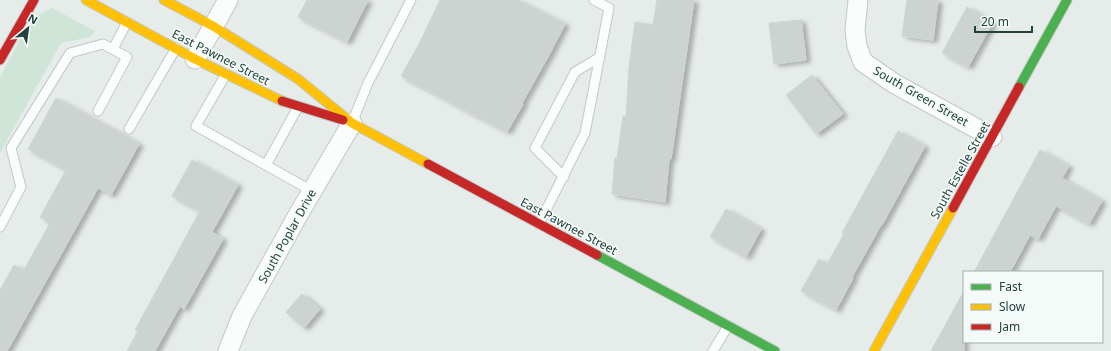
<svg xmlns="http://www.w3.org/2000/svg" width="1111" height="351" font-family="'Noto Sans',sans-serif">
	<style>
		.green { fill: #cfe5d8 }
		.building { fill: #cdd3d1; stroke: #cfd5d2; filter: url(#shadow) }
		.lines { fill: none; stroke-linecap: round; stroke-linejoin: round }
		.lane-casing { stroke: #c3c9c6; stroke-width: 11 }
		.street-casing { stroke: #c3c9c6; stroke-width: 21 }
		.fast-casing { stroke: #c1c9c7; stroke-width: 11 }
		.slow-casing { stroke: #c1c9c7; stroke-width: 11 }
		.jam-casing { stroke: #c1c9c7; stroke-width: 11 }
		.lane { stroke: #fbfcfc; stroke-width: 9 }
		.street { stroke: #fbfcfc; stroke-width: 19 }
		.fast { stroke: #4caf50; stroke-width: 9 }
		.slow { stroke: #ffc107; stroke-width: 9 }
		.jam { stroke: #c62828; stroke-width: 9 }
		.labels { text-anchor: middle; dominant-baseline: central; stroke-width: 3.5; stroke-linejoin: round; paint-order: stroke }
		.street-label { font-size: 12px; fill: #22403c; stroke: #f4faf8 }
	</style>
	<defs>
		<filter id="shadow"><feDropShadow dx="4.5" dy="2.5" stdDeviation="2" flood-color="#0004"/></filter>
	</defs>
	<rect width="100%" height="100%" fill="#e6ece9"/>
	<!-- green -->
	<path class="green" d="M 52,8 L 95,31 L 90,37 L 61,43 L 0,153 L 0,77 L 29,23 L 40,14 Z"/>
	<!-- building -->
	<g class="building">
		<path d="M 307,0 L 368,0 L 347,42 L 298,17 Z"/>
		<path d="M 440,0 L 518,0 L 565,24 L 549,55 L 522,103 L 523,104 L 507,132 L 401,76 L 418,46 Z"/>
		<path d="M 657,0 L 694,0 L 671,159 L 669,159 L 665,202 L 612,194 L 615,158 L 617,159 L 623,116 L 626,117 L 629,67 L 635,22 L 653,25 Z"/>
		<path d="M 907,0 L 938,0 L 933,40 L 902,36 Z"/>
		<path d="M 967,7 L 993,22 L 968,67 L 942,53 Z"/>
		<path d="M 801,20 L 806,60 L 774,64 L 769,23 Z"/>
		<path d="M 812,75 L 843,114 L 816,134 L 786,95 Z"/>
		<path d="M 56,98 L 139,144 L 111,195 L 98,188 L 7,351 L 0,351 L 0,290 L 14,265 L 24,270 L 50,223 L 40,217 L 66,170 L 28,149 Z"/>
		<path d="M 898,131 L 925,146 L 882,225 L 881,225 L 852,277 L 853,278 L 836,310 L 801,291 L 819,259 L 827,264 L 844,234 L 842,233 Z"/>
		<path d="M 1040,150 L 1069,166 L 1062,178 L 1102,201 L 1089,224 L 1056,206 L 1038,239 L 1030,235 L 1010,272 L 974,272 Z"/>
		<path d="M 192,160 L 238,185 L 212,232 L 223,239 L 184,309 L 180,306 L 155,351 L 127,351 L 138,331 L 135,330 L 200,211 L 172,196 Z"/>
		<path d="M 726,209 L 761,229 L 746,257 L 710,237 Z"/>
		<path d="M 964,291 L 964,351 L 931,351 Z"/>
		<path d="M 302,294 L 320,309 L 304,328 L 286,312 Z"/>
	</g>
	<g class="lines">
		<!-- lane casing -->
		<g class="lane-casing">
			<g id="lane">
				<path d="M 113,49 L 127,22"/>
				<path d="M 226,74 L 196,126 L 312,191"/>
				<path d="M 352,123 L 368,83 L 411,0"/>
				<path d="M 129,129 L 176,48"/>
				<path d="M 266,165 L 298,107"/>
				<path d="M 564,177 L 535,148 L 575,72 L 600,57"/>
				<path d="M 539,224 L 585,133 L 609,8 L 594,0"/>
				<path d="M 0,227 L 21,187 L 11,148 L 70,53 L 103,44 L 127,57 L 98,111"/>
				<path d="M 713,351 L 728,326"/>
			</g>
		</g>
		<!-- street casing -->
		<g class="street-casing">
			<g id="street">
				<path d="M 858,0 L 855,30 L 857,46 L 863,62 L 895,84 L 992,137"/>
				<path d="M 195,59 L 228,0"/>
				<path d="M 228,351 L 242,316 L 298,215 L 352,123"/>
			</g>
		</g>
		<!-- fast casing -->
		<g class="fast-casing">
			<g id="fast">
				<path d="M 1019,87 L 1067,0"/>
				<path d="M 597,255 L 775,351"/>
			</g>
		</g>
		<!-- slow casing -->
		<g class="slow-casing">
			<g id="slow">
				<path d="M 86,0 L 195,59 L 282,101"/>
				<path d="M 164,0 L 213,26 L 298,79 L 352,123 L 428,164"/>
				<path d="M 874,351 L 953,208"/>
			</g>
		</g>
		<!-- jam casing -->
		<g class="jam-casing">
			<g id="jam">
				<path d="M 0,60 L 34,0"/>
				<path d="M 282,101 L 343,120"/>
				<path d="M 428,164 L 597,255"/>
				<path d="M 953,208 L 1019,87"/>
			</g>
		</g>
		<!-- lane -->
		<use href="#lane" class="lane"/>
		<!-- street -->
		<use href="#street" class="street"/>
		<!-- fast -->
		<use href="#fast" class="fast"/>
		<!-- slow -->
		<use href="#slow" class="slow"/>
		<!-- jam -->
		<use href="#jam" class="jam"/>
	</g>
	<g class="labels">
		<!-- street labels -->
		<g class="street-label">
			<text transform="translate(221 57) rotate(27)">East Pawnee Street</text>
			<text transform="translate(921 96) rotate(30)">South Green Street</text>
			<text transform="translate(960 170) rotate(-61)">South Estelle Street</text>
			<text transform="translate(569 226) rotate(28)">East Pawnee Street</text>
			<text transform="translate(287 236) rotate(-61)">South Poplar Drive</text>
		</g>
	</g>
	<!-- legend -->
	<rect x="963" y="271" width="140" height="72" fill="#f4faf8" stroke="#a0b0ad"/>
	<rect x="971" y="284" width="20" height="6" fill="#4caf50" stroke="#a0b0ad"/>
	<text x="999" y="291" font-size="12" fill="#22403c">Fast</text>
	<rect x="971" y="304" width="20" height="6" fill="#ffc107" stroke="#a0b0ad"/>
	<text x="999" y="311" font-size="12" fill="#22403c">Slow</text>
	<rect x="971" y="324" width="20" height="6" fill="#c62828" stroke="#a0b0ad"/>
	<text x="999" y="331" font-size="12" fill="#22403c">Jam</text>
	<!-- north arrow -->
	<g transform="translate(28 28) rotate(29)" stroke="#f4faf8" stroke-width="3" paint-order="stroke">
	<path d="M0-3L7 15L0 10L-7 15Z" fill="#22403c"/>
	<text y="-6" font-size="11" font-weight="bold" text-anchor="middle" fill="#22403c">N</text>
	</g>
	<!-- scale -->
	<path d="M975 26v6h57v-6" fill="none" stroke="#22403c" stroke-width="2"/>
	<text x="981" y="26" font-size="12" fill="#22403c" stroke="#f4faf8" stroke-width="3" paint-order="stroke">20 m</text>
</svg>
